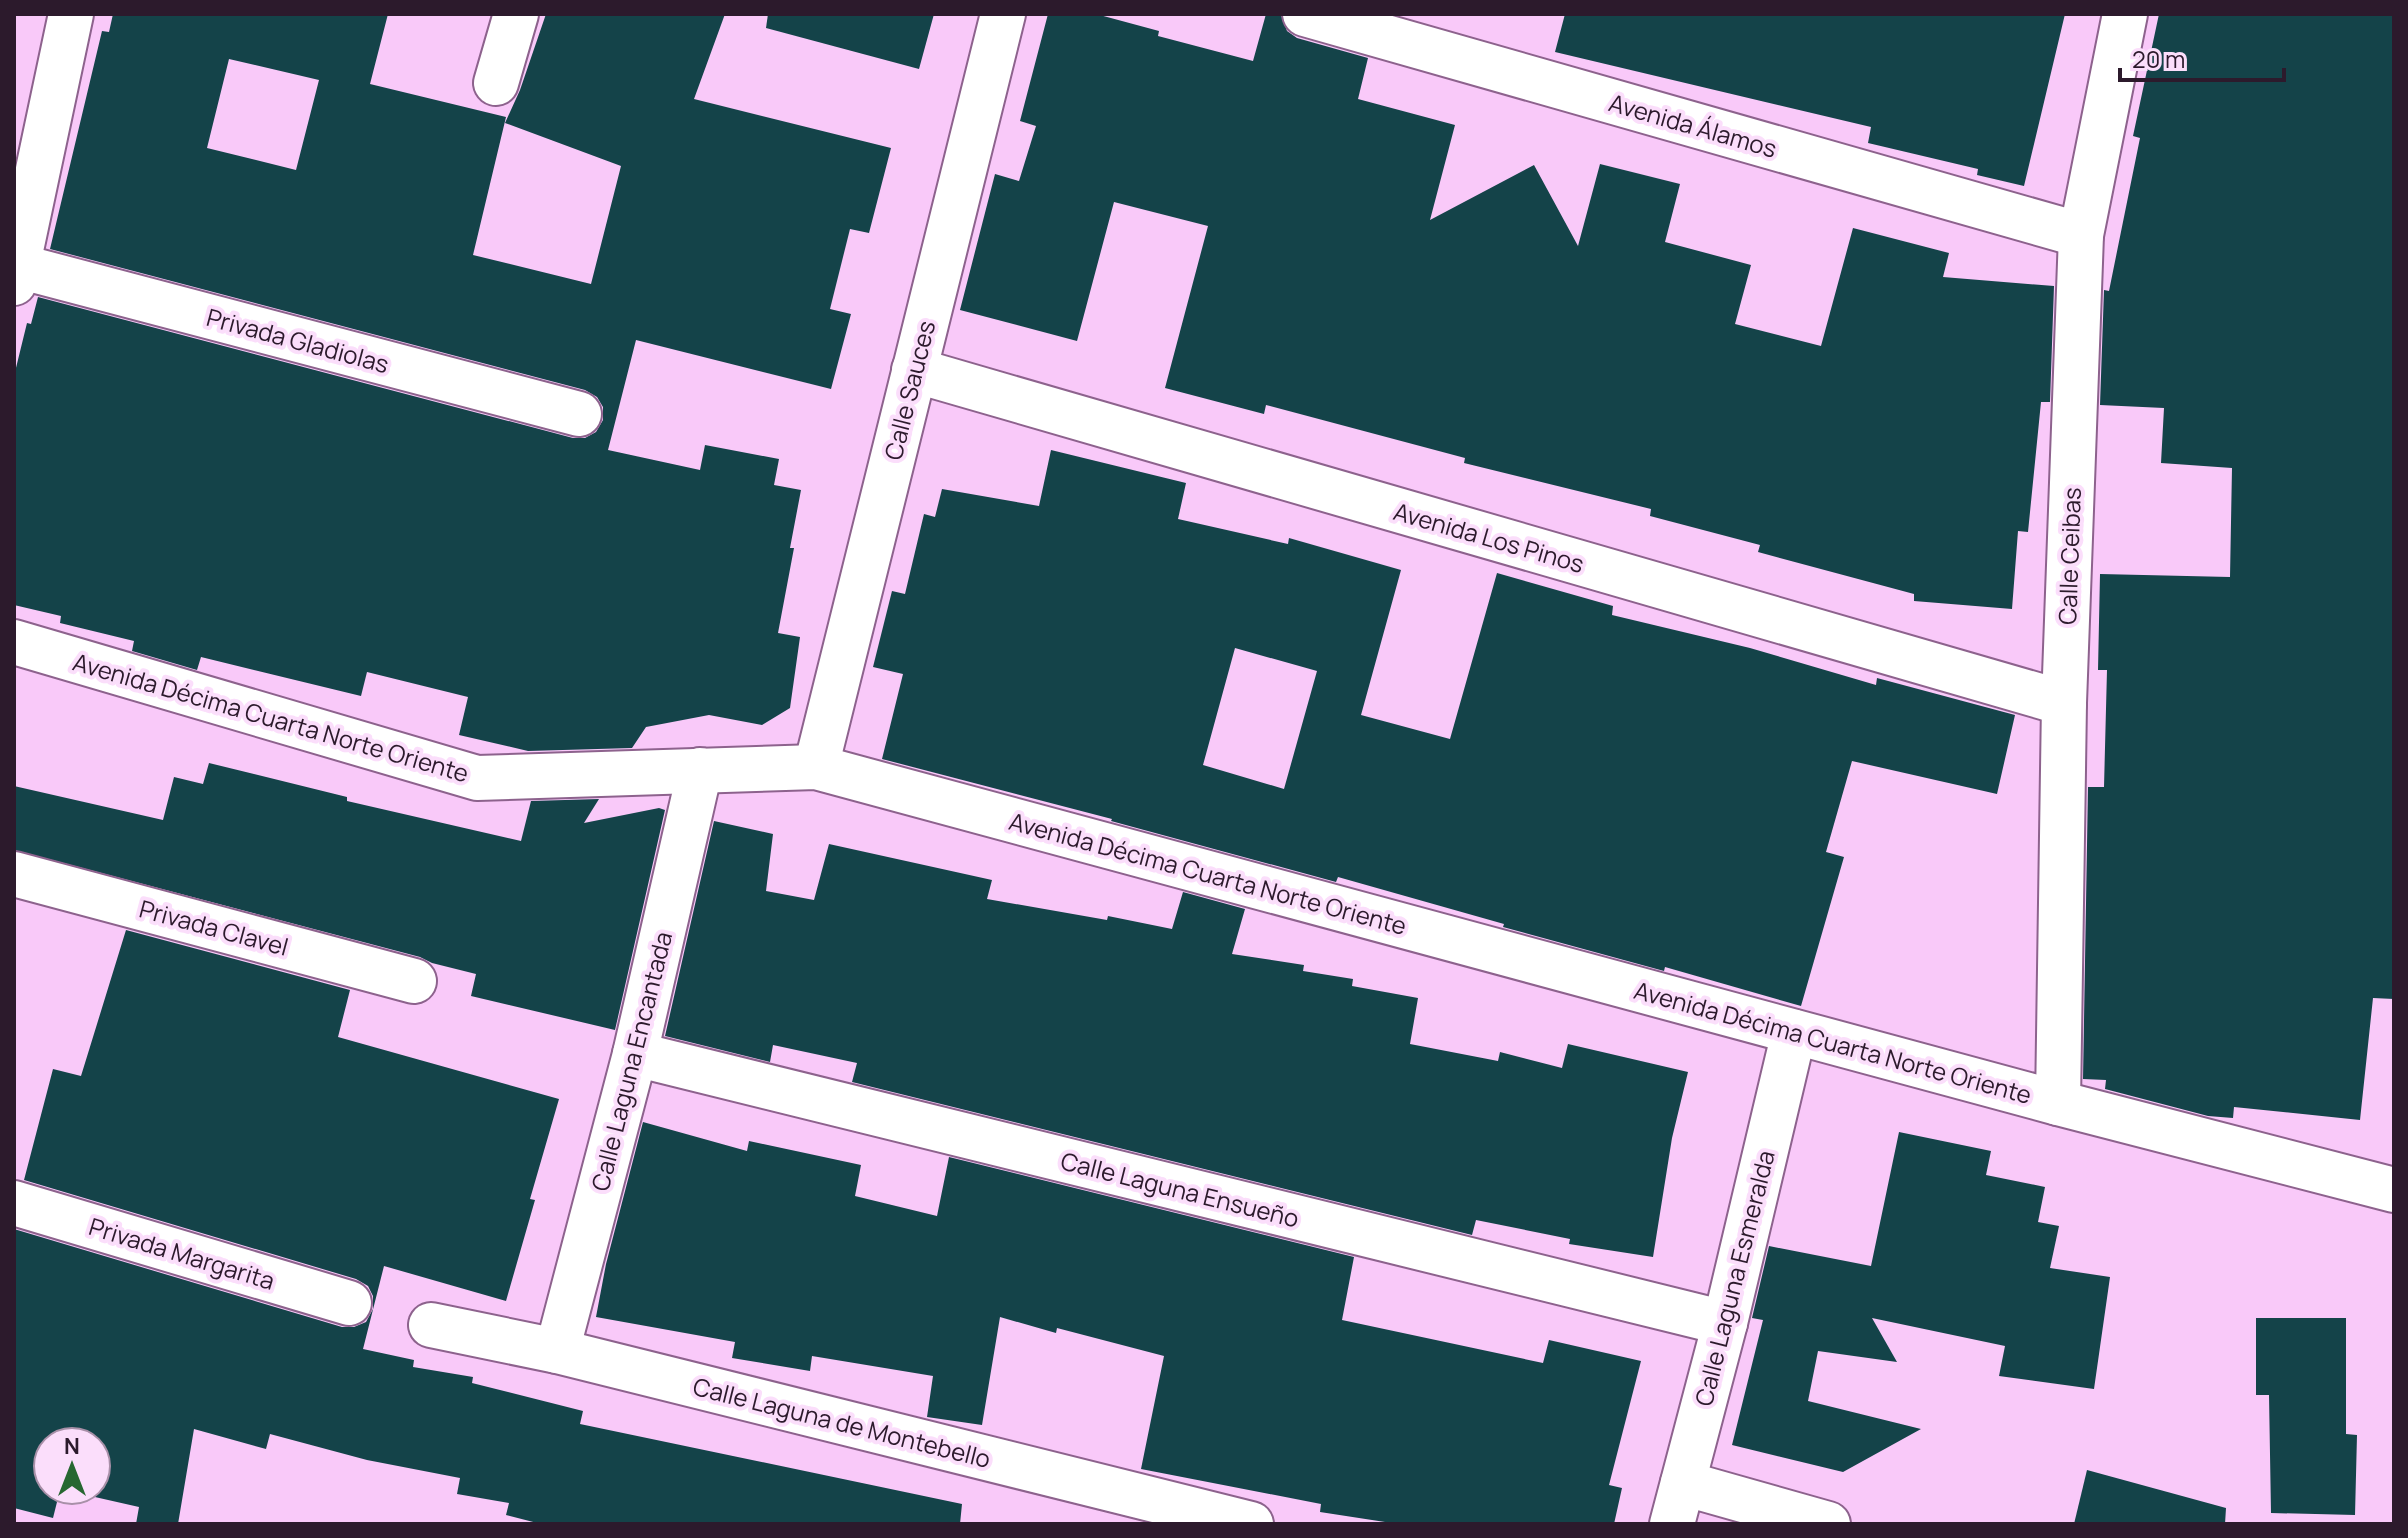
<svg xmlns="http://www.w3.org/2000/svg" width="2408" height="1538" font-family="Manrope,sans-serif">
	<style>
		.building { fill: #144349; fill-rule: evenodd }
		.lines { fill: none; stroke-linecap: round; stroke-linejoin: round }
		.street-casing { stroke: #8d628d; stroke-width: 48 }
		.street { stroke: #fff; stroke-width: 44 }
		.labels { text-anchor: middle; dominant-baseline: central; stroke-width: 8; stroke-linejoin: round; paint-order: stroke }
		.street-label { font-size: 24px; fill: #2c1a2c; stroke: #fbdefb }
	</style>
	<rect width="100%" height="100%" fill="#f9c9f9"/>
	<!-- building -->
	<g class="building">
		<path d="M 113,14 L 388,14 L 370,84 L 506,117 L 473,255 L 591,284 L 621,166 L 505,123 L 520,90 L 546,14 L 725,14 L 694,99 L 891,148 L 869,233 L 850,229 L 830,309 L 851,314 L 831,389 L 636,340 L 608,450 L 700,470 L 705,445 L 779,459 L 774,485 L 801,490 L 790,548 L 794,548 L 778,633 L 800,637 L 790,708 L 762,725 L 709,715 L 646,727 L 632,748 L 528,751 L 459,735 L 468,697 L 367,672 L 361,696 L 201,657 L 197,670 L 132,651 L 134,641 L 60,623 L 61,616 L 14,605 L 14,376 L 27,323 L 31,324 L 38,297 L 573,438 L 585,438 L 596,432 L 603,420 L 603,407 L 597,397 L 585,390 L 50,249 L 102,31 L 109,32 ZM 229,59 L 319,80 L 296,170 L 207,148 Z"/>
		<path d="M 768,14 L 934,14 L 919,69 L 766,28 Z"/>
		<path d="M 1048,14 L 1096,14 L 1159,31 L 1158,36 L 1253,61 L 1266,14 L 1281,14 L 1287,31 L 1297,38 L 1368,58 L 1358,99 L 1455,125 L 1430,220 L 1534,165 L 1578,246 L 1600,164 L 1680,184 L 1665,242 L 1751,265 L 1735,324 L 1821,346 L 1853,228 L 1949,253 L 1943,277 L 2054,286 L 2050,402 L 2041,402 L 2028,532 L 2018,531 L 2012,609 L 1914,601 L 1914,594 L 1758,552 L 1760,545 L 1650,516 L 1651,509 L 1464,463 L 1465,458 L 1266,405 L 1264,414 L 1165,388 L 1208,226 L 1114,202 L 1077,341 L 960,310 L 995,174 L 1019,181 L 1036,126 L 1020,121 Z"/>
		<path d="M 1565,14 L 2065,14 L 2024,186 L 1977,175 L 1978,169 L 1868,143 L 1871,127 L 1555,52 Z"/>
		<path d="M 2159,14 L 2394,14 L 2394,999 L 2373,998 L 2360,1120 L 2234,1107 L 2233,1118 L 2208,1116 L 2105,1089 L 2106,1080 L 2083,1079 L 2088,787 L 2104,787 L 2107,670 L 2098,670 L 2100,574 L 2230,577 L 2232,468 L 2161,463 L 2164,408 L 2100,405 L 2104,290 L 2109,291 L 2140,138 L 2133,136 Z"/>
		<path d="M 1051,450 L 1186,483 L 1178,519 L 1288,544 L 1289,538 L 1401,570 L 1361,715 L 1450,739 L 1497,573 L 1613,606 L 1612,615 L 1750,648 L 1876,685 L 1877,678 L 2015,715 L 1997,794 L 1852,761 L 1826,852 L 1844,857 L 1801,1006 L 1665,967 L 1664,971 L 1503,927 L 1504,924 L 1338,877 L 1336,882 L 1111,821 L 1112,819 L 882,759 L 903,674 L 873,667 L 892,591 L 905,594 L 924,514 L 935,517 L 942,489 L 1039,506 ZM 1235,648 L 1317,671 L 1284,789 L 1203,765 Z"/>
		<path d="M 209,763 L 347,797 L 347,801 L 521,841 L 531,801 L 599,799 L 584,823 L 659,808 L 665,810 L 615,1030 L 471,996 L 476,974 L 432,963 L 420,957 L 14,850 L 14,786 L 163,820 L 174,777 L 203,784 Z"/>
		<path d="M 714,821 L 773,834 L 766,891 L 814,900 L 829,844 L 992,880 L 987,899 L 1107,920 L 1108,916 L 1172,929 L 1183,892 L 1245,909 L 1232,954 L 1304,965 L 1303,971 L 1353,979 L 1352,986 L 1418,998 L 1410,1044 L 1498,1061 L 1500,1052 L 1562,1068 L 1568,1044 L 1688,1072 L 1672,1138 L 1653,1257 L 1569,1244 L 1570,1239 L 1476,1220 L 1472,1235 L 852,1082 L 857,1063 L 773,1045 L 770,1062 L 665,1036 Z"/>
		<path d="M 126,930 L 350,990 L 338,1037 L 559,1099 L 530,1199 L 535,1200 L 506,1301 L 384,1266 L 363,1349 L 414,1360 L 413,1367 L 473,1377 L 472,1383 L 583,1411 L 580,1424 L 962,1504 L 960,1524 L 541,1524 L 506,1515 L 509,1503 L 457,1494 L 460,1478 L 367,1460 L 270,1434 L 266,1449 L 194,1429 L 178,1524 L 136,1524 L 139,1507 L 64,1490 L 96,1490 L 96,1442 L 48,1442 L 48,1490 L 60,1490 L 53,1518 L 14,1508 L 14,1229 L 342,1327 L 354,1327 L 366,1322 L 373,1309 L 373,1296 L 368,1286 L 356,1279 L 24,1180 L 53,1069 L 81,1076 Z"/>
		<path d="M 643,1122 L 747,1151 L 749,1141 L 861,1165 L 855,1196 L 937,1216 L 949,1157 L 1354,1257 L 1342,1320 L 1543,1363 L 1549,1340 L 1641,1361 L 1609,1485 L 1622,1488 L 1614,1524 L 1398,1524 L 1320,1512 L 1321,1504 L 1141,1469 L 1164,1356 L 1057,1328 L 1056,1333 L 1000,1317 L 982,1425 L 927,1417 L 933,1376 L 812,1356 L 810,1371 L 732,1358 L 735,1342 L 596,1317 L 606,1264 Z"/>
		<path d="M 1899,1132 L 1991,1151 L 1986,1175 L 2045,1187 L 2038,1222 L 2059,1226 L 2050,1268 L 2110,1277 L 2094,1389 L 1999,1376 L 2005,1346 L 1872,1318 L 1897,1362 L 1818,1351 L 1808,1401 L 1921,1429 L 1843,1472 L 1732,1445 L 1763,1320 L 1752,1318 L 1769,1246 L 1871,1266 Z"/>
		<path d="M 2256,1318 L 2346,1318 L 2346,1434 L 2357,1435 L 2355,1515 L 2271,1513 L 2269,1395 L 2256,1395 Z"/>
		<path d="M 2087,1470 L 2226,1508 L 2225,1524 L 2074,1524 Z"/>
	</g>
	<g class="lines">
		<!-- street casing -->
		<g class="street-casing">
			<g id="street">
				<path d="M 1305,14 L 2081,235"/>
				<path d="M 496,83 L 516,14"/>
				<path d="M 18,266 L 579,414"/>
				<path d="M 14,283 L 71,14"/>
				<path d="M 914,370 L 2064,703"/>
				<path d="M 14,642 L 477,778 L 816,767 L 2058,1103 L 2394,1190"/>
				<path d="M 816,767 L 1003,14"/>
				<path d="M 14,874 L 414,981"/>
				<path d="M 635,1054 L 1725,1323"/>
				<path d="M 2058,1103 L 2064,703 L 2081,235 L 2125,14"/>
				<path d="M 14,1203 L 349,1303"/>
				<path d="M 431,1325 L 557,1351 L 1251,1524"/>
				<path d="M 557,1351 L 635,1054 L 700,770"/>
				<path d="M 1683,1483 L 1828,1524"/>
				<path d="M 1672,1524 L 1725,1323 L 1794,1032"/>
			</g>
		</g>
		<!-- street -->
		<use href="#street" class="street"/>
	</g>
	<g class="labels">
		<!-- street labels -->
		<g class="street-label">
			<text transform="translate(1693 125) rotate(16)">Avenida Álamos</text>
			<text transform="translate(298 340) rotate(15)">Privada Gladiolas</text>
			<text transform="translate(909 390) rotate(-76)">Calle Sauces</text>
			<text transform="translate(1489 537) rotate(16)">Avenida Los Pinos</text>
			<text transform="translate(2069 556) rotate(-88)">Calle Ceibas</text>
			<text transform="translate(271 717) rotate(16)">Avenida Décima Cuarta Norte Oriente</text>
			<text transform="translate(1208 873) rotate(15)">Avenida Décima Cuarta Norte Oriente</text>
			<text transform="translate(214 927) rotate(15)">Privada Clavel</text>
			<text transform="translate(1833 1042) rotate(15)">Avenida Décima Cuarta Norte Oriente</text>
			<text transform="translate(631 1061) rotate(-76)">Calle Laguna Encantada</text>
			<text transform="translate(1180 1189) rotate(14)">Calle Laguna Ensueño</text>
			<text transform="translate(182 1253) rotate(17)">Privada Margarita</text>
			<text transform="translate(1734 1278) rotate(-76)">Calle Laguna Esmeralda</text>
			<text transform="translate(842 1422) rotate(14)">Calle Laguna de Montebello</text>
		</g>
	</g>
	<!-- border -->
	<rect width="2408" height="1538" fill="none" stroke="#2c1a2c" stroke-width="32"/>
	<!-- north arrow -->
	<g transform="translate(72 1466)"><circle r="38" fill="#fbdefb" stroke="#a890a8" stroke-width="2"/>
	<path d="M0-6L14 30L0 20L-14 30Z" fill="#276731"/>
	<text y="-12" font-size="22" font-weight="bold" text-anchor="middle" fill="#2c1a2c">N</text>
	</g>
	<!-- scale -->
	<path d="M2120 68v12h164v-12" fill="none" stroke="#2c1a2c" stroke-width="4"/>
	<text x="2132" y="68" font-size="24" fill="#2c1a2c" stroke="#fbdefb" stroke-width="6" paint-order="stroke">20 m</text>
</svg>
